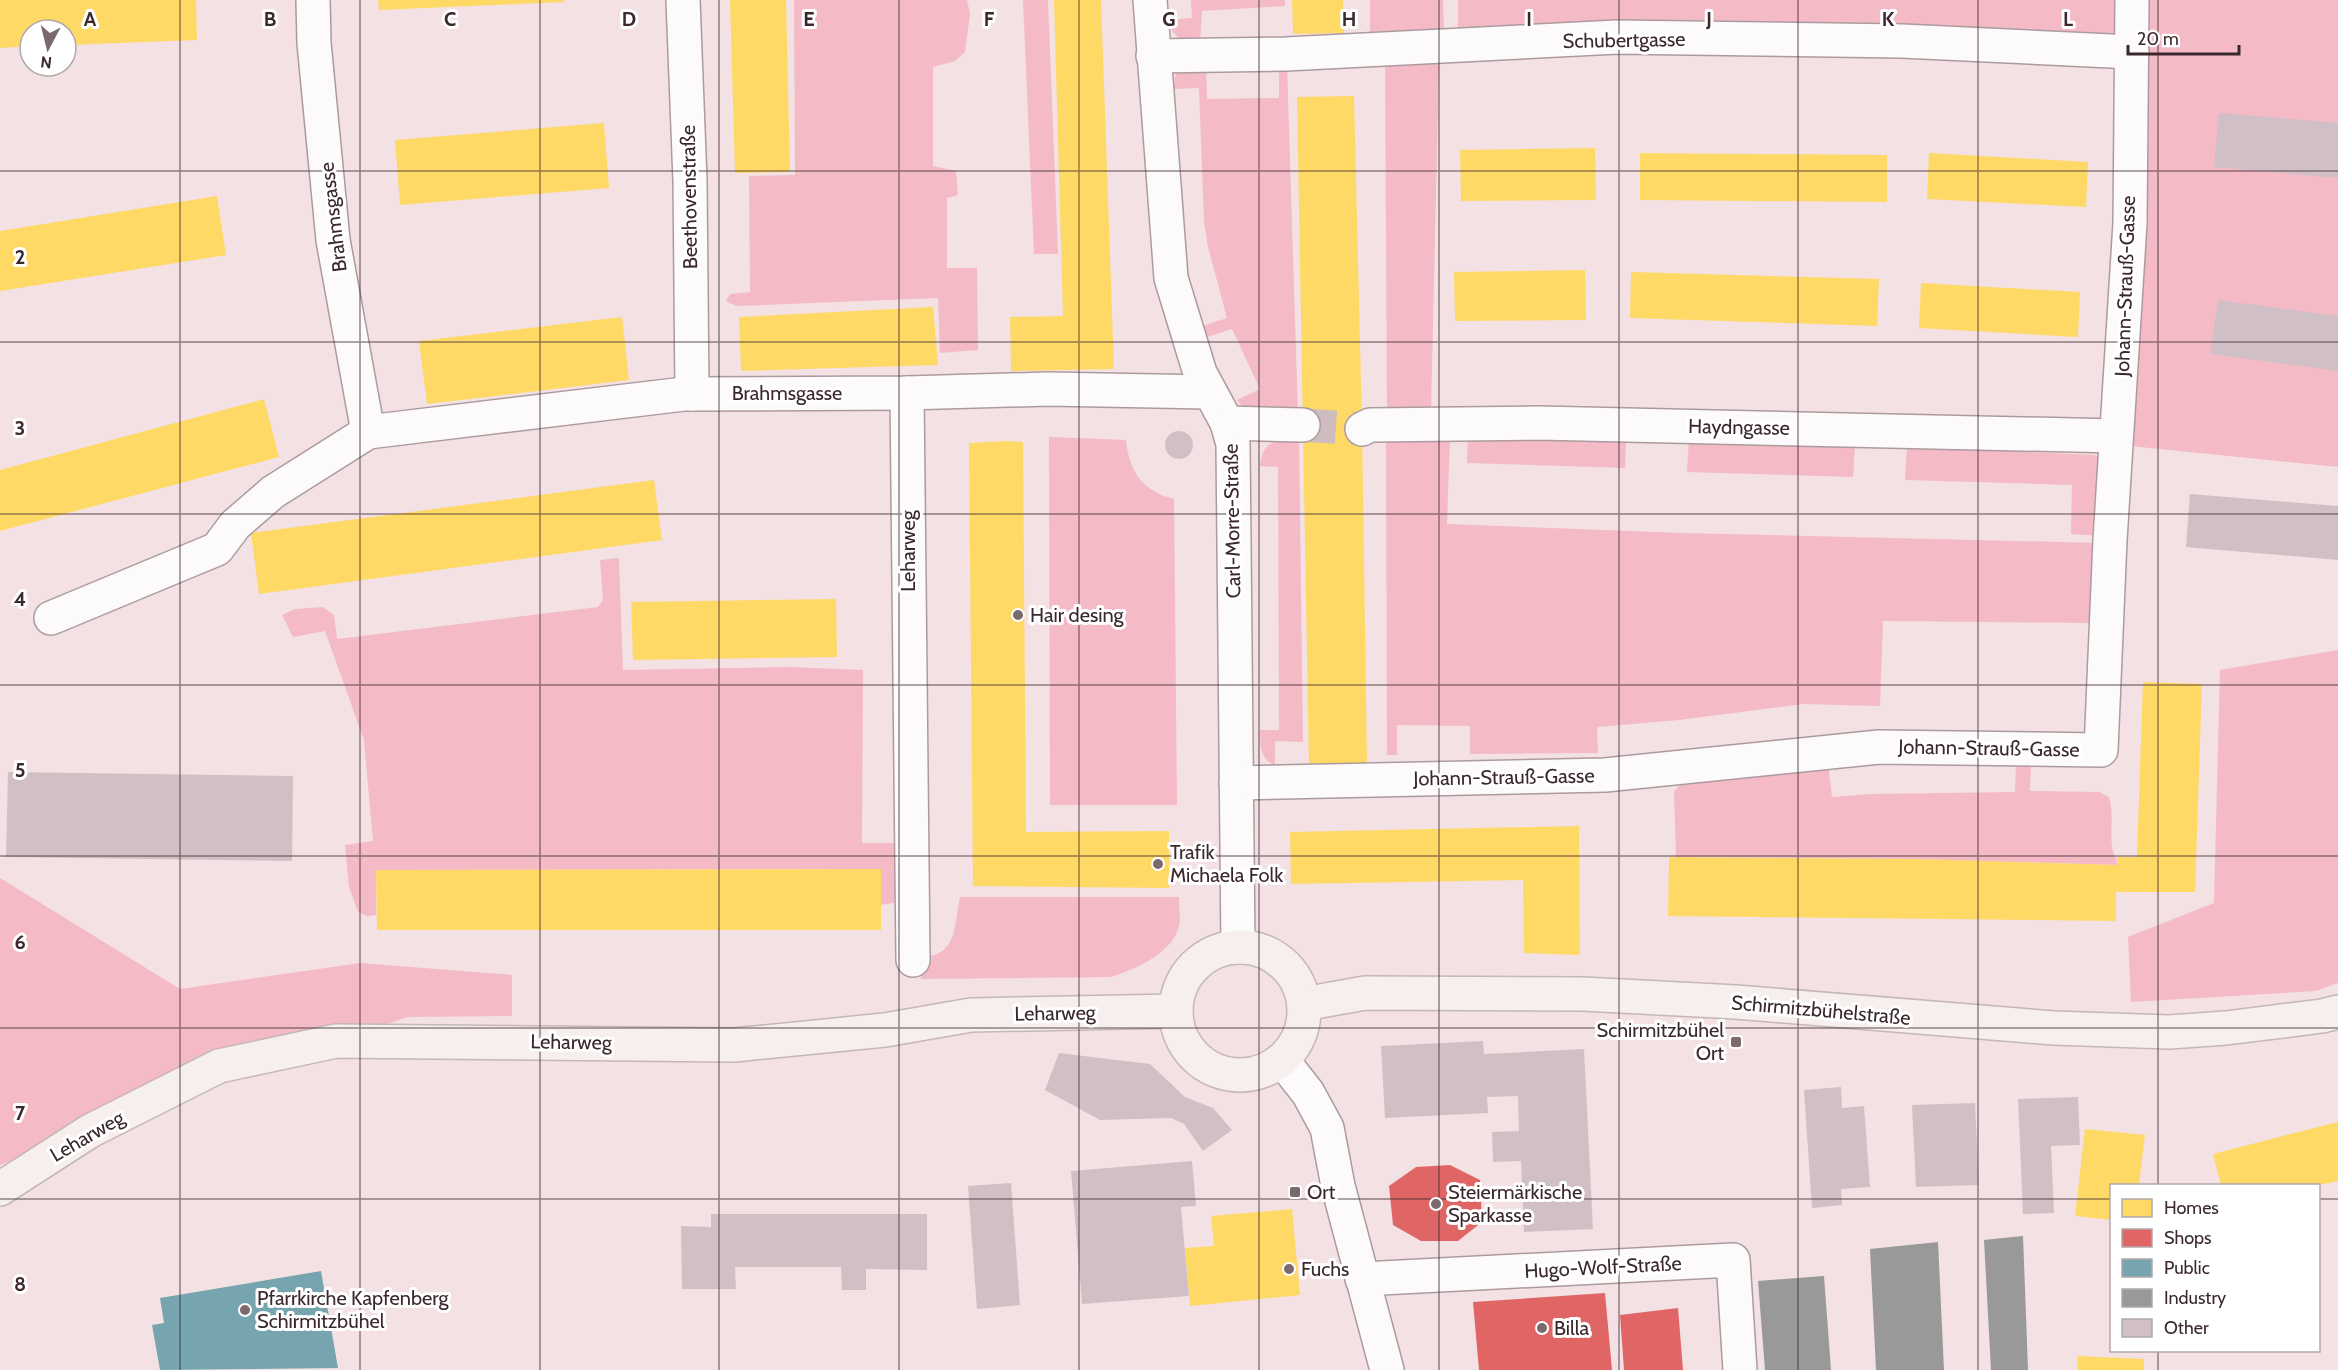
<svg xmlns="http://www.w3.org/2000/svg" width="2338" height="1370" font-family="Cabin,sans-serif">
	<style>
		.green { fill: #f4bac6 }
		.homes { fill: #ffd966 }
		.shops { fill: #e06666 }
		.public { fill: #76a5af }
		.industry { fill: #999 }
		.building { fill: #d0c0c6 }
		.lines { fill: none; stroke-linecap: round; stroke-linejoin: round }
		.minor-tunnel { stroke: #cebcbf; stroke-width: 33; stroke-dasharray: 33 16; stroke-linecap: butt }
		.minor-casing { stroke: #ac9b9e; stroke-width: 36 }
		.major-casing { stroke: #c5b7b4; stroke-width: 36 }
		.minor { stroke: #fdfafb; stroke-width: 33 }
		.major { stroke: #f6efed; stroke-width: 33 }
		.grid { fill: none; stroke: #3b282c; stroke-width: 1.5; stroke-opacity: 0.55 }
		.poi-dot { fill: #7b696c; stroke: #fff; stroke-width: 2 }
		.labels { text-anchor: middle; dominant-baseline: central; stroke-width: 6; stroke-linejoin: round; paint-order: stroke }
		.street-label { font-size: 20px; fill: #3b282c; stroke: #fff }
		.poi-label { font-size: 20px; fill: #3b282c; stroke: #fff; text-anchor: start }
		.grid-label { font-size: 20px; text-anchor: middle; font-weight: bold; fill: #3b282c; stroke: #fff; stroke-width: 6; stroke-linejoin: round; paint-order: stroke }
	</style>
	<rect width="100%" height="100%" fill="#f3e1e4"/>
	<!-- green -->
	<g class="green">
		<path d="M 794,0 L 967,0 L 970,14 L 965,52 L 955,61 L 933,67 L 933,166 L 956,171 L 958,195 L 947,198 L 947,268 L 977,268 L 978,350 L 940,353 L 938,298 L 736,306 L 726,301 L 730,294 L 750,292 L 749,176 L 795,175 Z"/>
		<path d="M 1023,0 L 1048,0 L 1058,254 L 1034,254 Z"/>
		<path d="M 1191,0 L 1285,0 L 1285,6 L 1202,11 L 1200,43 C 1179,42 1176,38 1166,20 L 1192,18 Z"/>
		<path d="M 1370,0 L 1443,0 L 1444,36 L 1370,37 Z"/>
		<path d="M 1458,0 L 2125,0 L 2122,26 L 2114,36 L 1458,33 Z"/>
		<path d="M 2149,0 L 2338,0 L 2338,467 L 2130,446 Z"/>
		<path d="M 1206,63 L 1207,99 L 1279,98 L 1279,67 L 1287,65 L 1298,416 L 1245,410 L 1237,400 L 1260,389 L 1232,329 L 1207,337 L 1203,335 L 1203,326 L 1227,318 L 1208,247 L 1204,221 L 1199,88 L 1173,89 L 1176,73 Z"/>
		<path d="M 1385,64 L 1439,64 L 1431,410 L 1387,409 Z"/>
		<path d="M 1386,435 L 1450,436 L 1447,524 L 1683,533 L 2100,543 L 2097,623 L 1883,621 L 1880,706 L 1803,704 L 1679,720 L 1597,727 L 1598,753 L 1470,754 L 1470,726 L 1397,725 L 1397,755 L 1387,755 Z"/>
		<path d="M 1049,437 L 1126,440 C 1129,471 1142,491 1174,499 L 1177,805 L 1050,805 Z"/>
		<path d="M 1283,438 L 1299,438 L 1303,742 L 1275,741 L 1275,765 C 1259,759 1261,745 1260,730 L 1279,730 L 1278,467 L 1260,466 C 1262,448 1267,444 1283,438 Z"/>
		<path d="M 1468,438 L 1626,439 L 1625,468 L 1467,463 Z"/>
		<path d="M 1689,438 L 1855,444 L 1853,477 L 1687,472 Z"/>
		<path d="M 1907,447 L 2094,455 L 2103,458 L 2101,536 L 2071,534 L 2072,485 L 1905,480 Z"/>
		<path d="M 619,558 L 623,670 L 787,667 L 863,670 L 862,843 L 907,843 L 905,901 L 880,905 L 880,869 L 376,870 L 376,915 L 367,916 L 358,912 L 349,887 L 345,845 L 373,841 L 364,740 L 325,631 L 293,637 L 282,615 L 295,609 L 323,607 L 334,615 L 337,639 L 598,607 L 603,600 L 600,560 Z"/>
		<path d="M 2338,650 L 2338,983 L 2316,991 L 2131,1002 L 2128,937 L 2214,903 L 2220,670 Z"/>
		<path d="M 1828,763 L 1832,797 L 1871,794 L 2015,792 L 2016,764 L 2031,763 L 2030,791 L 2099,792 L 2109,797 C 2114,814 2110,830 2112,847 C 2113,854 2117,857 2117,865 L 1916,859 L 1676,857 L 1674,791 L 1683,782 Z"/>
		<path d="M 0,878 L 180,989 L 360,963 L 512,975 L 512,1016 L 408,1017 L 336,1041 L 230,1063 L 90,1131 L 0,1165 Z"/>
		<path d="M 960,897 L 1179,897 C 1179,906 1181,918 1179,926 C 1172,954 1135,969 1111,977 L 921,979 L 919,954 L 923,957 C 958,955 954,925 960,897 Z"/>
	</g>
	<!-- homes -->
	<g class="homes">
		<path d="M 0,0 L 196,0 L 197,40 L 66,45 L 66,30 L 30,30 L 30,46 L 0,48 Z"/>
		<path d="M 378,0 L 564,0 L 564,2 L 379,10 Z"/>
		<path d="M 730,0 L 786,0 L 790,172 L 735,173 Z"/>
		<path d="M 1054,0 L 1101,0 L 1114,369 L 1011,371 L 1010,317 L 1063,316 Z"/>
		<path d="M 1292,0 L 1343,0 L 1344,33 L 1293,34 Z"/>
		<path d="M 1354,96 L 1362,424 L 1367,765 L 1309,766 L 1297,97 Z"/>
		<path d="M 604,123 L 609,188 L 400,205 L 395,140 Z"/>
		<path d="M 1595,148 L 1596,200 L 1461,201 L 1460,150 Z"/>
		<path d="M 1640,153 L 1887,155 L 1887,202 L 1640,200 Z"/>
		<path d="M 1929,153 L 2088,162 L 2086,207 L 1927,199 Z"/>
		<path d="M 217,196 L 226,255 L 0,291 L 0,231 Z"/>
		<path d="M 1585,270 L 1586,320 L 1455,321 L 1454,272 Z"/>
		<path d="M 1631,272 L 1879,279 L 1877,326 L 1630,318 Z"/>
		<path d="M 1921,283 L 2080,292 L 2078,337 L 1919,328 Z"/>
		<path d="M 933,307 L 938,365 L 741,371 L 739,317 Z"/>
		<path d="M 622,317 L 629,380 L 427,404 L 419,341 Z"/>
		<path d="M 264,399 L 279,457 L 0,531 L 0,470 Z"/>
		<path d="M 1006,441 L 1023,442 L 1026,832 L 1169,831 L 1169,888 L 973,886 L 969,443 Z"/>
		<path d="M 654,480 L 662,540 L 259,594 L 251,533 Z"/>
		<path d="M 836,599 L 837,657 L 633,660 L 631,602 Z"/>
		<path d="M 2143,682 L 2202,684 L 2195,892 L 2116,892 L 2116,921 L 1668,916 L 1669,857 L 1916,859 L 2117,865 L 2117,857 L 2137,857 Z"/>
		<path d="M 1579,826 L 1580,955 L 1524,953 L 1523,880 L 1291,884 L 1290,832 Z"/>
		<path d="M 881,869 L 881,930 L 377,930 L 376,870 Z"/>
		<path d="M 2338,1122 L 2338,1181 L 2319,1185 L 2221,1185 L 2213,1154 Z"/>
		<path d="M 2085,1129 L 2145,1135 L 2139,1185 L 2112,1186 L 2112,1220 L 2075,1216 Z"/>
		<path d="M 1292,1209 L 1300,1295 L 1190,1306 L 1185,1248 L 1214,1246 L 1211,1216 Z"/>
		<path d="M 2078,1356 L 2144,1359 L 2144,1370 L 2077,1370 Z"/>
	</g>
	<!-- shops -->
	<g class="shops">
		<path d="M 1450,1165 L 1480,1180 L 1482,1222 L 1458,1241 L 1421,1241 L 1393,1225 L 1389,1186 L 1416,1167 Z"/>
		<path d="M 1605,1293 L 1612,1370 L 1479,1370 L 1473,1302 Z"/>
		<path d="M 1678,1308 L 1683,1370 L 1624,1370 L 1620,1315 Z"/>
	</g>
	<!-- public -->
	<path class="public" d="M 321,1271 L 338,1368 L 160,1370 L 152,1325 L 164,1323 L 160,1298 Z"/>
	<!-- industry -->
	<g class="industry">
		<path d="M 2023,1236 L 2028,1370 L 1991,1370 L 1984,1240 Z"/>
		<path d="M 1938,1242 L 1944,1370 L 1876,1370 L 1870,1249 Z"/>
		<path d="M 1824,1276 L 1831,1370 L 1765,1370 L 1758,1281 Z"/>
	</g>
	<!-- building -->
	<g class="building">
		<path d="M 2219,113 L 2338,123 L 2338,178 L 2214,167 Z"/>
		<path d="M 2218,300 L 2338,316 L 2338,371 L 2210,354 Z"/>
		<circle cx="1179" cy="445" r="14"/>
		<path d="M 2190,494 L 2338,506 L 2338,560 L 2186,547 Z"/>
		<path d="M 8,772 L 293,776 L 292,861 L 6,857 Z"/>
		<path d="M 1483,1041 L 1484,1054 L 1584,1049 L 1593,1229 L 1524,1232 L 1521,1161 L 1493,1162 L 1492,1132 L 1519,1131 L 1518,1096 L 1487,1097 L 1488,1113 L 1385,1118 L 1381,1046 Z"/>
		<path d="M 1059,1053 L 1150,1064 L 1185,1097 L 1213,1108 L 1232,1130 L 1203,1151 L 1184,1124 L 1171,1118 L 1100,1120 L 1045,1090 Z"/>
		<path d="M 1841,1087 L 1842,1108 L 1864,1106 L 1870,1187 L 1841,1189 L 1842,1205 L 1812,1208 L 1804,1090 Z"/>
		<path d="M 2078,1097 L 2080,1145 L 2051,1146 L 2054,1213 L 2023,1214 L 2018,1099 Z"/>
		<path d="M 1975,1103 L 1979,1185 L 1916,1187 L 1912,1105 Z"/>
		<path d="M 1192,1161 L 1196,1206 L 1181,1207 L 1189,1296 L 1082,1304 L 1071,1171 Z"/>
		<path d="M 1011,1183 L 1020,1305 L 977,1309 L 968,1186 Z"/>
		<path d="M 711,1214 L 927,1214 L 927,1270 L 866,1269 L 866,1290 L 842,1290 L 841,1267 L 735,1267 L 736,1289 L 682,1289 L 681,1226 L 711,1227 Z"/>
	</g>
	<g class="lines">
		<!-- minor-tunnel -->
		<path class="minor-tunnel" d="M 1303,425 L 1362,429"/>
		<!-- minor casing -->
		<g class="minor-casing">
			<g id="minor">
				<path d="M 313,0 L 314,43 L 333,240 L 368,432"/>
				<path d="M 683,0 L 690,181 L 692,394"/>
				<path d="M 1150,0 L 1171,278 L 1200,373 L 1227,423 L 1233,444 L 1238,947"/>
				<path d="M 1153,56 L 1286,54 L 1617,37 L 1902,41 L 2132,52"/>
				<path d="M 907,393 L 913,960"/>
				<path d="M 1227,423 L 1303,425"/>
				<path d="M 1362,429 L 1370,425 L 1539,423 L 2116,436"/>
				<path d="M 51,618 L 217,549 L 235,525 L 273,492 L 368,432 L 684,394 L 907,393 L 1048,389 L 1209,392"/>
				<path d="M 1236,783 L 1605,775 L 1879,747 L 2101,750 L 2110,540 L 2130,223 L 2132,0"/>
				<path d="M 1282,1060 L 1308,1093 L 1327,1128 L 1338,1186 L 1387,1370"/>
				<path d="M 1362,1279 L 1733,1260 L 1740,1370"/>
			</g>
		</g>
		<!-- major casing -->
		<g class="major-casing">
			<g id="major">
				<circle cx="1240" cy="1011" r="64"/>
				<path d="M 1304,1004 L 1365,993 L 1583,994 L 1736,1002 L 2054,1028 L 2169,1032 L 2226,1028 L 2322,1016 L 2338,1012"/>
				<path d="M 0,1189 L 90,1131 L 219,1066 L 336,1041 L 734,1045 L 885,1030 L 971,1015 L 1176,1011"/>
			</g>
		</g>
		<!-- minor -->
		<use href="#minor" class="minor"/>
		<!-- major -->
		<use href="#major" class="major"/>
	</g>
	<!-- grid -->
	<path class="grid" d="M 180,0 L 180,1370M 360,0 L 360,1370M 540,0 L 540,1370M 719,0 L 719,1370M 899,0 L 899,1370M 1079,0 L 1079,1370M 1259,0 L 1259,1370M 1439,0 L 1439,1370M 1619,0 L 1619,1370M 1798,0 L 1798,1370M 1978,0 L 1978,1370M 2158,0 L 2158,1186M 0,171 L 2338,171M 0,342 L 2338,342M 0,514 L 2338,514M 0,685 L 2338,685M 0,856 L 2338,856M 0,1028 L 2338,1028M 0,1199 L 2112,1199M 2318,1199 L 2338,1199M 2158,1350 L 2158,1370"/>
	<!-- markers -->
	<g class="poi-dot">
		<circle cx="1018" cy="615" r="6"/>
		<circle cx="1158" cy="864" r="6"/>
		<rect x="1730" y="1036" width="12" height="12" rx="3"/>
		<rect x="1289" y="1186" width="12" height="12" rx="3"/>
		<circle cx="1436" cy="1204" r="6"/>
		<circle cx="1289" cy="1269" r="6"/>
		<circle cx="245" cy="1310" r="6"/>
		<circle cx="1542" cy="1328" r="6"/>
	</g>
	<g class="labels">
		<!-- street labels -->
		<g class="street-label">
			<text transform="translate(1624 40) rotate(-1)">Schubertgasse</text>
			<text transform="translate(689 197) rotate(-91)">Beethovenstraße</text>
			<text transform="translate(333 217) rotate(-97)">Brahmsgasse</text>
			<text transform="translate(2125 286) rotate(-88)">Johann-Strauß-Gasse</text>
			<text x="787" y="393">Brahmsgasse</text>
			<text transform="translate(1739 427) rotate(1)">Haydngasse</text>
			<text transform="translate(1232 521) rotate(-91)">Carl-Morre-Straße</text>
			<text transform="translate(908 551) rotate(-90)">Leharweg</text>
			<text transform="translate(1989 748) rotate(1)">Johann-Strauß-Gasse</text>
			<text transform="translate(1504 777) rotate(-1)">Johann-Strauß-Gasse</text>
			<text transform="translate(1821 1010) rotate(5)">Schirmitzbühelstraße</text>
			<text transform="translate(1055 1013) rotate(-1)">Leharweg</text>
			<text transform="translate(571 1042) rotate(1)">Leharweg</text>
			<text transform="translate(87 1136) rotate(-30)">Leharweg</text>
			<text transform="translate(1603 1267) rotate(-3)">Hugo-Wolf-Straße</text>
		</g>
		<!-- poi labels -->
		<g class="poi-label">
			<text x="1030" y="615">Hair desing</text>
			<text x="1170" y="852">Trafik<tspan x="1170" dy="23">Michaela Folk</tspan></text>
			<text x="1724" y="1030" text-anchor="end">Schirmitzbühel<tspan x="1724" dy="23">Ort</tspan></text>
			<text x="1307" y="1192">Ort</text>
			<text x="1448" y="1192">Steiermärkische<tspan x="1448" dy="23">Sparkasse</tspan></text>
			<text x="1301" y="1269">Fuchs</text>
			<text x="257" y="1298">Pfarrkirche Kapfenberg<tspan x="257" dy="23">Schirmitzbühel</tspan></text>
			<text x="1554" y="1328">Billa</text>
		</g>
	</g>
	<g class="grid-label">
		<text x="90" y="26">A</text>
		<text x="270" y="26">B</text>
		<text x="450" y="26">C</text>
		<text x="629" y="26">D</text>
		<text x="809" y="26">E</text>
		<text x="989" y="26">F</text>
		<text x="1169" y="26">G</text>
		<text x="1349" y="26">H</text>
		<text x="1529" y="26">I</text>
		<text x="1709" y="26">J</text>
		<text x="1888" y="26">K</text>
		<text x="2068" y="26">L</text>
		<text x="20" y="264">2</text>
		<text x="20" y="435">3</text>
		<text x="20" y="606">4</text>
		<text x="20" y="777">5</text>
		<text x="20" y="949">6</text>
		<text x="20" y="1120">7</text>
		<text x="20" y="1291">8</text>
	</g>
	<!-- legend -->
	<rect x="2110" y="1184" width="210" height="168" fill="#ffffff" stroke="#b1a9ab" stroke-width="1.5"/>
	<rect x="2122" y="1199" width="30" height="18" fill="#ffd966" stroke="#b1a9ab" stroke-width="1.5"/>
	<text x="2164" y="1214" font-size="18" fill="#3b282c">Homes</text>
	<rect x="2122" y="1229" width="30" height="18" fill="#e06666" stroke="#b1a9ab" stroke-width="1.5"/>
	<text x="2164" y="1244" font-size="18" fill="#3b282c">Shops</text>
	<rect x="2122" y="1259" width="30" height="18" fill="#76a5af" stroke="#b1a9ab" stroke-width="1.5"/>
	<text x="2164" y="1274" font-size="18" fill="#3b282c">Public</text>
	<rect x="2122" y="1289" width="30" height="18" fill="#999999" stroke="#b1a9ab" stroke-width="1.5"/>
	<text x="2164" y="1304" font-size="18" fill="#3b282c">Industry</text>
	<rect x="2122" y="1319" width="30" height="18" fill="#d0c0c6" stroke="#b1a9ab" stroke-width="1.5"/>
	<text x="2164" y="1334" font-size="18" fill="#3b282c">Other</text>
	<!-- north arrow -->
	<g transform="translate(48 48) rotate(187)"><circle r="28" fill="#ffffff" stroke="#b1a9ab" stroke-width="1.5"/>
	<path d="M0-4.5L10 22L0 15L-10 22Z" fill="#7b696c"/>
	<text y="-9" font-size="16" font-weight="bold" text-anchor="middle" fill="#3b282c">N</text>
	</g>
	<!-- scale -->
	<path d="M2128 45v9h111v-9" fill="none" stroke="#3b282c" stroke-width="3"/>
	<text x="2137" y="45" font-size="18" fill="#3b282c" stroke="#ffffff" stroke-width="4.5" paint-order="stroke">20 m</text>
</svg>
